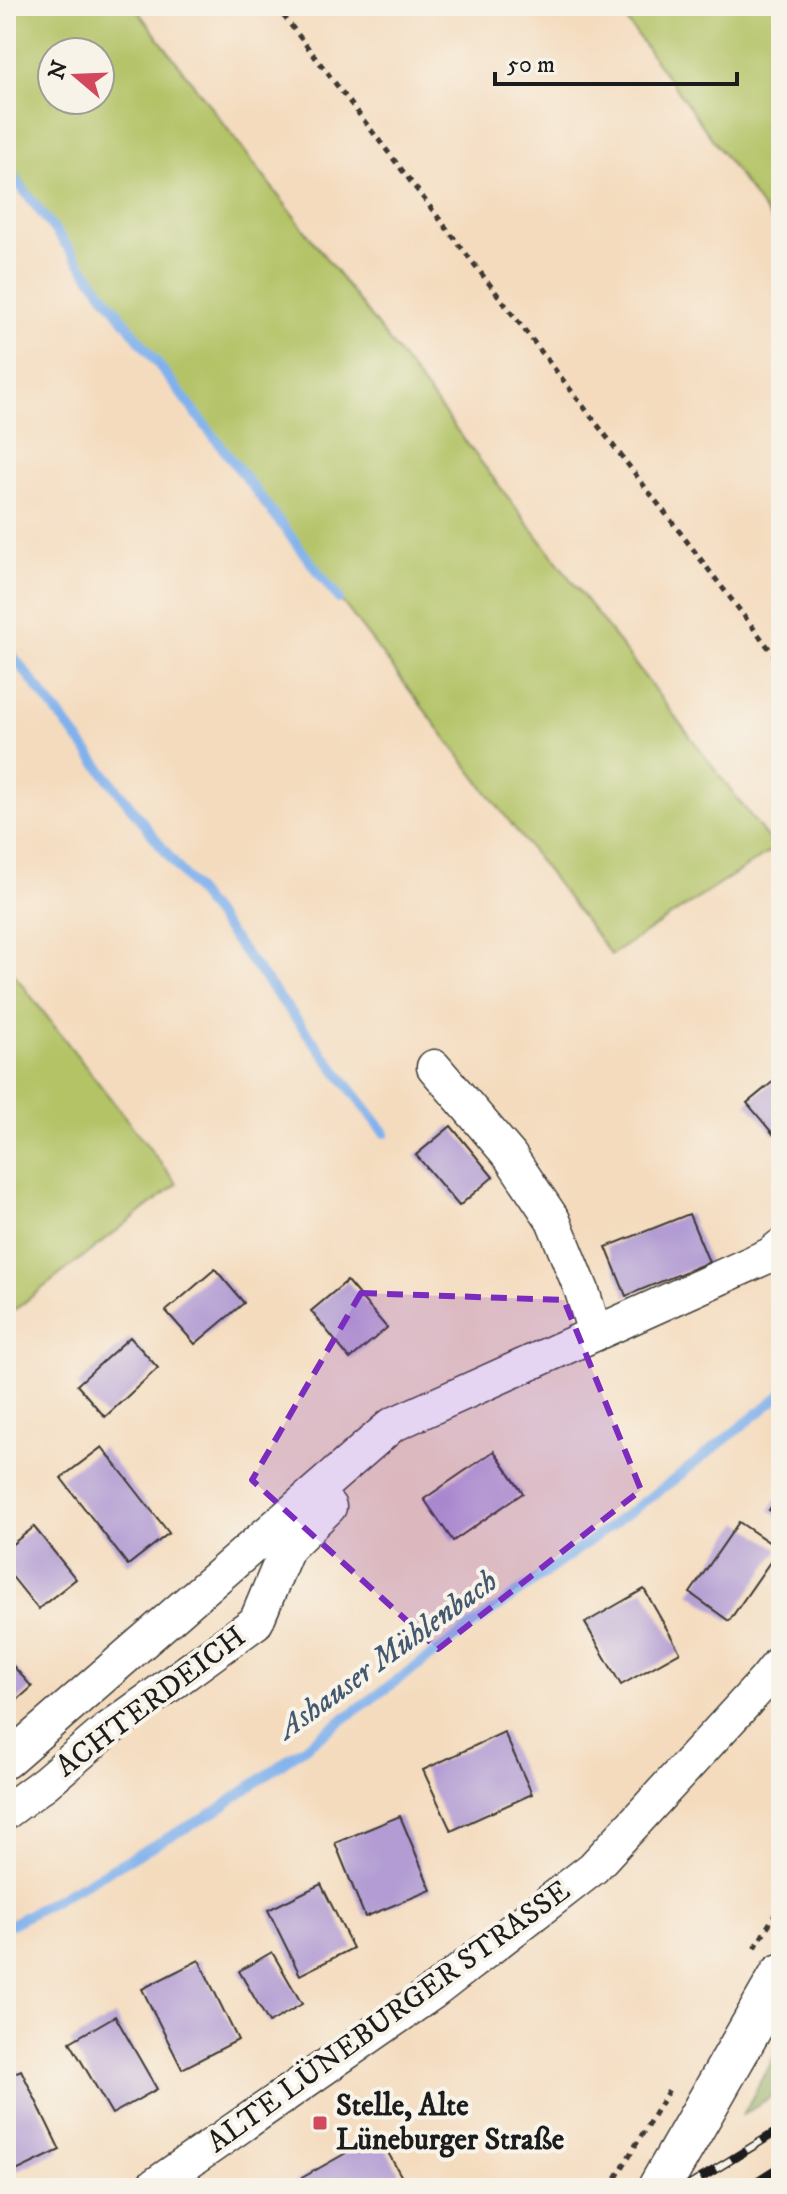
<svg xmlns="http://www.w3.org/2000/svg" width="787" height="2194" font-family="'IM FELL DW Pica',serif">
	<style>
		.green { fill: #b3c366; stroke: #687041; stroke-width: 2; fill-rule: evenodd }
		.forest { fill: #8ea95b; stroke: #55623c; stroke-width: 2 }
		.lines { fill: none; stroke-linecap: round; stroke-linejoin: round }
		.stream { stroke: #80b1ec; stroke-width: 10 }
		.building { fill: #b29cd3 }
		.minor-casing { stroke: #3c3934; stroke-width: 37 }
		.major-casing { stroke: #3c3934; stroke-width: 45 }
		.path { stroke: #3c3934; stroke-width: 5; stroke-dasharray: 6 6; stroke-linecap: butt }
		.minor { stroke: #fff; stroke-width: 34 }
		.major { stroke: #fff; stroke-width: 42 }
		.rail-casing { stroke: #1c1c1c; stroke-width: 9 }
		.rail { stroke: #f7f3e8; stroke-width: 6; stroke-dasharray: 18; stroke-linecap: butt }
		.marked { fill: #7b2cbf; fill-opacity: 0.2; stroke: #7b2cbf; stroke-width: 6; stroke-dasharray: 16 10; stroke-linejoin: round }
		.poi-dot { fill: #d1495b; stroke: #f7f3e8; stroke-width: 3 }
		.labels { text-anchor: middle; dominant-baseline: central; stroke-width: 8; stroke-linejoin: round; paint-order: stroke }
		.street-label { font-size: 30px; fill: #1c1c1c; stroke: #f7f3e8 }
		.poi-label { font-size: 30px; font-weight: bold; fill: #1c1c1c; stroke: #f7f3e8; text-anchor: start }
		.water-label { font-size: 32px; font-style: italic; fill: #44586f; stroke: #f7f3e8 }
	</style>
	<rect width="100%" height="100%" fill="#f7f3e8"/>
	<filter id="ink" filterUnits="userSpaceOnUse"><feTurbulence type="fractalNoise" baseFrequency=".0125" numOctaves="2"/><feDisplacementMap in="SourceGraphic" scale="16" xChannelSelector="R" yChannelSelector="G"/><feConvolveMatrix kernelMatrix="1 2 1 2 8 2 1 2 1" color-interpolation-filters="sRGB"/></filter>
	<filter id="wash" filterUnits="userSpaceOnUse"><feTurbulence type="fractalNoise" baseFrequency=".006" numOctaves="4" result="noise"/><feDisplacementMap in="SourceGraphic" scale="32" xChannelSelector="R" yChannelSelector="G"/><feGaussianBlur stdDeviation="1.8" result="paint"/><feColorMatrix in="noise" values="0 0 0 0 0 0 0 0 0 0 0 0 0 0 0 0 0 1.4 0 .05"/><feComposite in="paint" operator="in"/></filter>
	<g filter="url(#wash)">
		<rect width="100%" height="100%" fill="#f4dbbe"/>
		<!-- green -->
		<g class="green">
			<path d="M 6,6 L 134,6 L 775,848 L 611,955 L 6,160 ZM 52,52 L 100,52 L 100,100 L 52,100 Z"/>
			<path d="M 616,6 L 781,6 L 781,234 Z"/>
			<path d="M 6,964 L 177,1184 L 13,1311 L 6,1302 Z"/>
		</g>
		<!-- forest -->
		<path class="forest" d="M 781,2045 L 781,2090 L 742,2116 Z"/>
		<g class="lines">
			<!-- stream -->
			<g class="stream">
				<path d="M 6,167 L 339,599"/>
				<path d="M 6,647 L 385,1133"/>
				<path d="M 6,1927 L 218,1810 L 671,1482 L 781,1395"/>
			</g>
		</g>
		<g id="blocks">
			<!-- building -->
			<g class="building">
				<path d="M 781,1075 L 781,1128 L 774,1135 L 747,1103 Z"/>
				<path d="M 451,1126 L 493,1177 L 459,1206 L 416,1155 Z"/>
				<path d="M 689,1214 L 709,1262 L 626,1296 L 606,1247 Z"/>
				<path d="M 215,1269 L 244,1303 L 195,1344 L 166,1311 Z"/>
				<path d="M 347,1281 L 387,1328 L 350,1359 L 311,1311 Z"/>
				<path d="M 130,1337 L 158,1368 L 105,1417 L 77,1385 Z"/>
				<path d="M 102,1447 L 169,1533 L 128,1565 L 61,1478 Z"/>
				<path d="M 494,1451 L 523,1493 L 453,1541 L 424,1499 Z"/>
				<path d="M 781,1492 L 781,1518 L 769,1510 Z"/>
				<path d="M 739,1522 L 779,1549 L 729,1621 L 690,1593 Z"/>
				<path d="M 34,1527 L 76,1579 L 38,1609 L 6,1569 L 6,1549 Z"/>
				<path d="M 644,1589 L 680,1652 L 621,1685 L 585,1623 Z"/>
				<path d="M 6,1658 L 32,1687 L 6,1710 Z"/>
				<path d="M 504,1732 L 532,1794 L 451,1831 L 423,1770 Z"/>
				<path d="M 400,1816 L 431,1890 L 365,1917 L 335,1843 Z"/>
				<path d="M 321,1884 L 353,1948 L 300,1975 L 268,1910 Z"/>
				<path d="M 272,1952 L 302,2004 L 269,2023 L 239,1971 Z"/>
				<path d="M 199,1960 L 238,2040 L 182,2069 L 142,1989 Z"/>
				<path d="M 115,2016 L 157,2089 L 112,2114 L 70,2042 Z"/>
				<path d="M 21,2070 L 60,2150 L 12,2173 L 6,2160 L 6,2077 Z"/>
				<path d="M 378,2135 L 408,2188 L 284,2188 Z"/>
			</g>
		</g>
	</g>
	<g filter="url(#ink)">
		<use href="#blocks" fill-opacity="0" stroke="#3c3934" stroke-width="2"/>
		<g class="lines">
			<!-- minor casing -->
			<g class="minor-casing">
				<g id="minor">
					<path d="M 434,1067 L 510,1156 L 553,1220 L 582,1291 L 595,1333"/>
					<path d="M 6,1761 L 392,1425 L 770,1255 L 781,1246"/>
					<path d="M 6,1812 L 45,1783 L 106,1731 L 256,1622 L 287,1548 L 329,1507"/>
					<path d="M 151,2188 L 433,1992 L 593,1868 L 765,1681 L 781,1661"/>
				</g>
			</g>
			<!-- major casing -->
			<g class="major-casing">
				<path id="major" d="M 659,2188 L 781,1975"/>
			</g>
			<!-- path -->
			<g class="path">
				<path d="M 276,6 L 781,664"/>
				<path d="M 755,1948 L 781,1904"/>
				<path d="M 610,2188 L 671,2086"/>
			</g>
			<!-- minor -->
			<use href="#minor" class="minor"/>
			<!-- major -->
			<use href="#major" class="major"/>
			<!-- rail casing -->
			<g class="rail-casing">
				<g id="rail">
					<path d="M 685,2188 L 781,2129"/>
					<path d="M 746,2188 L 781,2166"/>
				</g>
			</g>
			<!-- rail -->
			<use href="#rail" class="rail"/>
		</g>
	</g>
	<!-- marked area -->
	<path class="marked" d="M 361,1293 L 564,1300 L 641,1490 L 438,1649 L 252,1480 Z"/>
	<!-- markers -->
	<rect class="poi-dot" x="312" y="2115" width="16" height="16" rx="4"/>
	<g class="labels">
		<!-- street labels -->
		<g class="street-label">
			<text transform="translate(151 1702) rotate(-37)">ACHTERDEICH</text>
			<text transform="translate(389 2017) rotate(-36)">ALTE LÜNEBURGER STRASSE</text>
		</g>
		<!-- poi labels -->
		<g class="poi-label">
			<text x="336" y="2106">Stelle, Alte<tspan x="336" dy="34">Lüneburger Straße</tspan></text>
		</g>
		<!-- water labels -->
		<g class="water-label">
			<text transform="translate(388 1655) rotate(-36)">Ashauser Mühlenbach</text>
		</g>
	</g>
	<!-- margin -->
	<rect width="787" height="2194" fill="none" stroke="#f7f3e8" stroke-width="32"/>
	<!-- north arrow -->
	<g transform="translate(76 76) rotate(289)"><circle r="38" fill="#f7f3e8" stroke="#9f9d96" stroke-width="2"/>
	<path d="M0-6L14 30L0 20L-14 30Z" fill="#d1495b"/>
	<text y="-12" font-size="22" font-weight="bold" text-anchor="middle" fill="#1c1c1c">N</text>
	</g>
	<!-- scale -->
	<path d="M495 72v12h242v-12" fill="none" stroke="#1c1c1c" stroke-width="4"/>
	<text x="507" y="72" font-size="24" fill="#1c1c1c" stroke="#f7f3e8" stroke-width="6" paint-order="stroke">50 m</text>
</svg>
